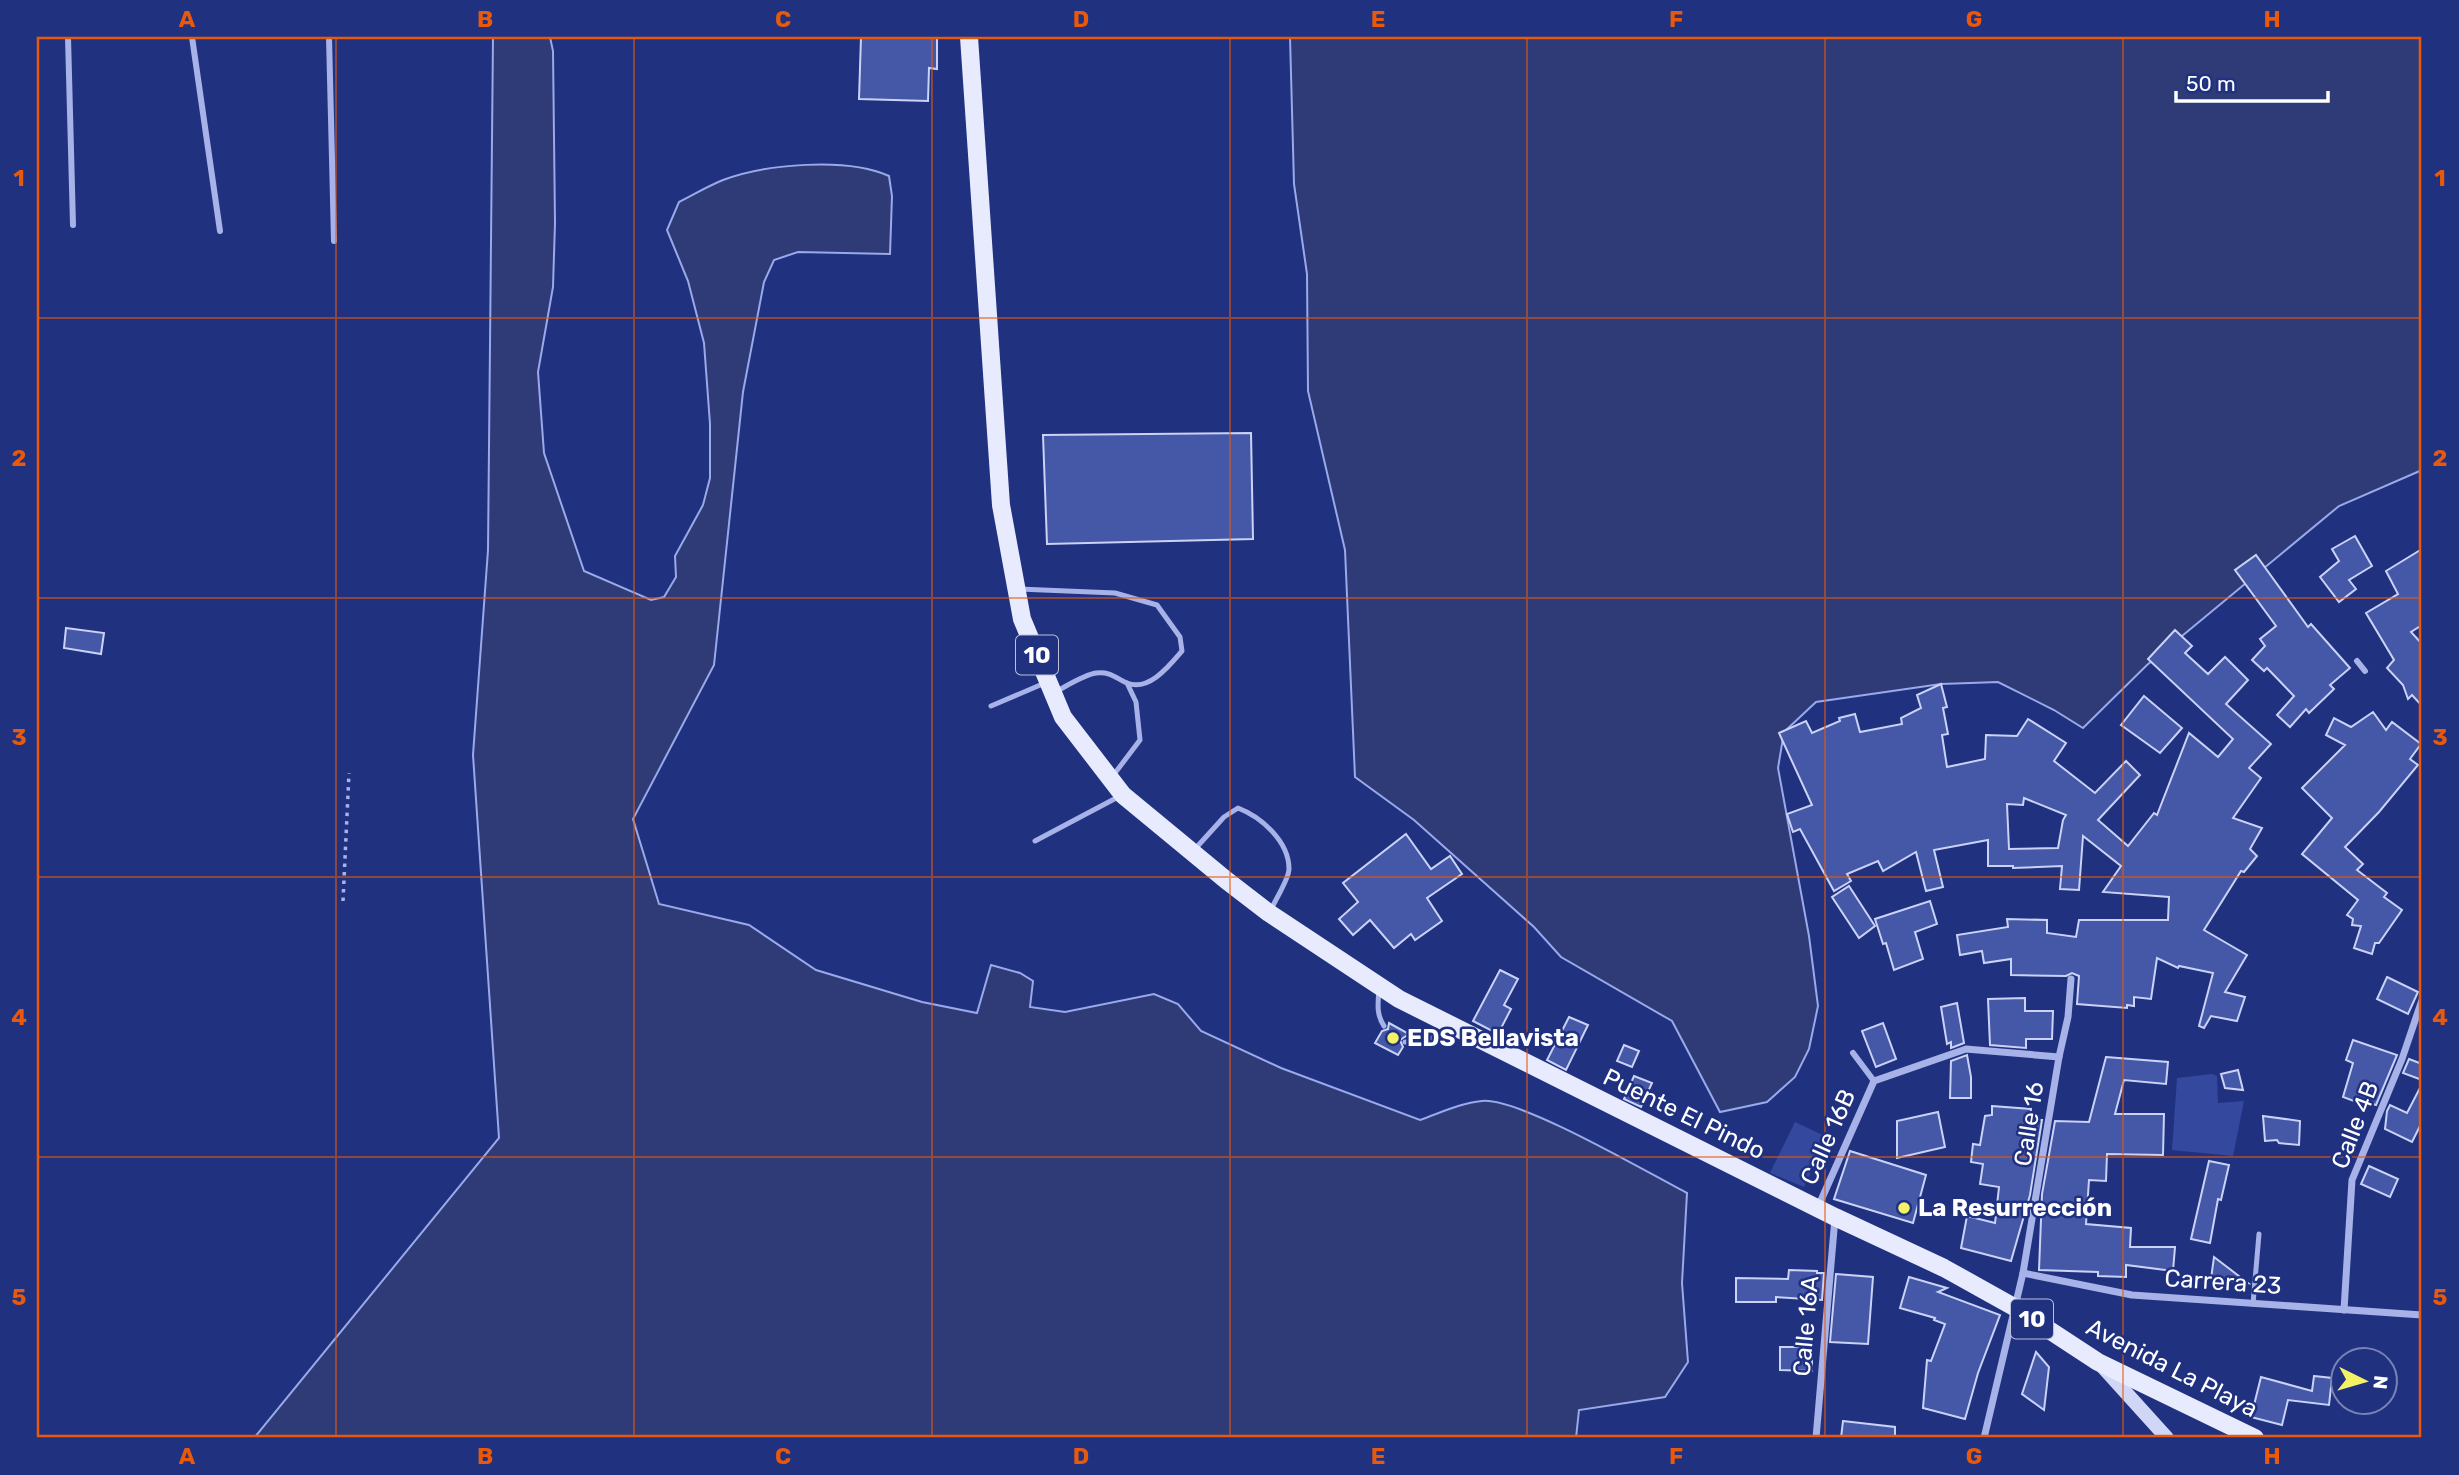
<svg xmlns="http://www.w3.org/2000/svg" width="2459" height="1475" font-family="Rubik,sans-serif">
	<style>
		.green { fill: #34489e }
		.water { fill: #2f3b76; stroke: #99a9e9; stroke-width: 2 }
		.building { fill: #4557a7; stroke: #cad2f6; stroke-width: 2; fill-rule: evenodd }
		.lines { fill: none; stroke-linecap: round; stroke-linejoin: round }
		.path { stroke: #a6b2e8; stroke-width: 3.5; stroke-dasharray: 3.5 5; stroke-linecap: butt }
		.service { stroke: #a6b2e8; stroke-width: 5 }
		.pedestrian { stroke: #a6b2e8; stroke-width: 6 }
		.minor { stroke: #a6b2e8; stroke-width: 7 }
		.secondary { stroke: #d0d7f6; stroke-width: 14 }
		.primary { stroke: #e8ebfd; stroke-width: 18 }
		.grid { fill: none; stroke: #e8590c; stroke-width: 2; stroke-opacity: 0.55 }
		.poi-dot { fill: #f5f167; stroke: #203180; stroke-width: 2.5 }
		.labels { text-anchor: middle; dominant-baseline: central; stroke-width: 5; stroke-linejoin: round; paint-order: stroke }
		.shield { fill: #203180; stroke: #bcc1d9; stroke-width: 2 }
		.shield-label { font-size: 23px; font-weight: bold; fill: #fff }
		.poi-label { font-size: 24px; font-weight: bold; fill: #fff; stroke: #203180; text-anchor: start }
		.street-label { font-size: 24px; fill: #fff; stroke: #203180 }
		.neatline { fill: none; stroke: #e8590c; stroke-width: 2.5 }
		.grid-label { font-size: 23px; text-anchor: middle; font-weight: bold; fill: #e8590c }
	</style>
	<rect width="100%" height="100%" fill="#203180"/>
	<!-- green -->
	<g class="green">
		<path d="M 2212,1074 L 2217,1076 L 2218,1103 L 2244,1101 L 2233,1156 L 2172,1150 L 2177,1078 Z"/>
		<path d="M 1795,1122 L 1827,1137 L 1804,1187 L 1770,1173 Z"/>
	</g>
	<!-- water -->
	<g class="water">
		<path d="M 493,37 L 550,37 L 553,51 L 555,223 L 553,287 L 538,372 L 544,453 L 584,571 L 651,600 L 664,597 L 676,577 L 675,556 L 703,505 L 710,478 L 710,424 L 704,343 L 688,281 L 667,230 L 679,202 C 693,195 708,186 723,180 C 765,164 847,157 889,176 L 892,196 L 890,254 L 798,252 L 774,260 L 764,282 L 743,392 L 714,665 L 633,819 L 659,904 L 749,925 L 816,970 L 922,1002 L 977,1013 L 991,965 L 1020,973 L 1033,981 L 1030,1007 L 1065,1012 L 1154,994 L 1178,1004 L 1201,1031 L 1281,1068 L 1420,1120 C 1440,1113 1460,1103 1482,1101 C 1519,1097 1648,1173 1687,1193 L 1682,1283 L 1688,1362 L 1665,1397 L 1579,1410 L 1576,1438 L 254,1438 L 499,1138 L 473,755 L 488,550 Z"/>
		<path d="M 1290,37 L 2422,37 L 2422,470 L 2339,506 L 2147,665 L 2083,728 L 2054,710 L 1998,682 L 1941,684 L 1816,702 L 1784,732 L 1778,768 L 1809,936 L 1818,1006 L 1809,1049 L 1795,1077 L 1767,1102 L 1720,1112 L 1672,1021 L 1561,957 L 1534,927 L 1414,820 L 1355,777 L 1345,550 L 1308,391 L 1307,274 L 1294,184 Z"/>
	</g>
	<!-- building -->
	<g class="building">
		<path d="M 861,37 L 937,37 L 937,69 L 929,68 L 928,101 L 859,99 Z"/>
		<path d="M 1251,433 L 1253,539 L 1047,544 L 1043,435 Z"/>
		<path d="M 2355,536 L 2372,566 L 2349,580 L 2356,589 L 2339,602 L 2320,577 L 2339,561 L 2332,549 Z"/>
		<path d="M 2422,549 L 2422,625 L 2411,632 L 2422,644 L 2422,706 L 2412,695 L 2408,699 L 2403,685 L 2387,668 L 2394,660 L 2366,613 L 2398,594 L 2386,571 Z"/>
		<path d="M 2256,555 L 2308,627 L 2311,624 L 2350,668 L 2330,685 L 2334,689 L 2309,713 L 2306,709 L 2290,727 L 2277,715 L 2294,696 L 2267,668 L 2264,671 L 2252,660 L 2265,646 L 2260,639 L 2276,626 L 2235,570 Z"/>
		<path d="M 66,628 L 104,633 L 101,654 L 64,648 Z"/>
		<path d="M 2175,630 L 2192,646 L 2185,653 L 2208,674 L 2225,657 L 2248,680 L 2226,704 L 2271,744 L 2249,768 L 2261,778 L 2233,818 L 2262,828 L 2250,849 L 2257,856 L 2244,872 L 2241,871 L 2204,930 L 2247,955 L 2225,992 L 2245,997 L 2237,1021 L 2211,1016 L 2204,1028 L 2199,1026 L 2213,973 L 2179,966 L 2178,968 L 2157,958 L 2151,999 L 2134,997 L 2134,1006 L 2127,1005 L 2127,1008 L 2077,1004 L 2079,976 L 2072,973 L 2066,976 L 2011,975 L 2011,959 L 1984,963 L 1982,951 L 1960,955 L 1957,935 L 2008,927 L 2007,919 L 2047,920 L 2047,933 L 2076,937 L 2079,920 L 2168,920 L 2169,897 L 2103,892 L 2121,866 L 2083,836 L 2079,890 L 2060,889 L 2062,866 L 2013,868 L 2013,866 L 1988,866 L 1988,840 L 1934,850 L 1943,887 L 1926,891 L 1916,852 L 1883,871 L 1878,861 L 1847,874 L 1851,881 L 1834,891 L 1800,829 L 1793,832 L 1787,814 L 1812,805 L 1779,733 L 1806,721 L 1812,733 L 1840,721 L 1839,718 L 1855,714 L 1860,732 L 1902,724 L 1901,718 L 1921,708 L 1917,695 L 1941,684 L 1947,707 L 1943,708 L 1948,734 L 1942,735 L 1947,767 L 1985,759 L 1986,735 L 2017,736 L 2028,719 L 2066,743 L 2054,761 L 2095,793 L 2126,761 L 2140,775 L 2098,820 L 2128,846 L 2154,813 L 2157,815 L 2189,733 L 2218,757 L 2233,739 L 2148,659 ZM 2024,798 L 2066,815 L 2063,820 L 2058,848 L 2009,849 L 2007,804 L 2023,805 Z"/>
		<path d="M 2144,696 L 2182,728 L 2160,753 L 2121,725 Z"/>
		<path d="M 2373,712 L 2386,730 L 2392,722 L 2421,744 L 2410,759 L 2418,765 L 2379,812 L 2345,847 L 2363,864 L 2357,870 L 2387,893 L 2384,897 L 2402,910 L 2379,943 L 2375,943 L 2372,954 L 2354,948 L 2361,926 L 2352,925 L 2353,919 L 2347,915 L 2358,900 L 2302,854 L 2332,818 L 2302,788 L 2345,745 L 2326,735 L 2334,718 L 2351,727 Z"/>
		<path d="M 1406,834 L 1431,869 L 1450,856 L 1462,874 L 1427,898 L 1442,921 L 1415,940 L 1411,934 L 1394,948 L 1370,920 L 1353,935 L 1339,919 L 1358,902 L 1343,883 Z"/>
		<path d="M 1849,886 L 1875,926 L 1859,938 L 1832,897 Z"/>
		<path d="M 1930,901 L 1937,924 L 1915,932 L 1923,959 L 1894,970 L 1886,943 L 1883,944 L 1875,919 Z"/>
		<path d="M 1500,970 L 1518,979 L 1504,1005 L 1511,1009 L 1498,1034 L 1473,1021 Z"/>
		<path d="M 2387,977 L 2418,992 L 2408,1014 L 2377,999 Z"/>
		<path d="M 2025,998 L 2025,1011 L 2053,1011 L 2052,1039 L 2026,1039 L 2026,1048 L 1990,1045 L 1988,999 Z"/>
		<path d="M 1957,1003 L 1964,1043 L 1951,1048 L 1951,1042 L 1947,1044 L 1941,1007 Z"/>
		<path d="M 1569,1017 L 1588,1025 L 1566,1070 L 1547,1060 Z"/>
		<path d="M 1389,1023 L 1409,1034 L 1400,1040 L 1403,1047 L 1398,1055 L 1375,1043 L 1382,1031 L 1388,1029 Z"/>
		<path d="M 1883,1023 L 1896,1059 L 1876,1067 L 1862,1031 Z"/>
		<path d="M 2353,1040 L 2397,1055 L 2376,1105 L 2360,1100 L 2359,1103 L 2343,1097 L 2353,1063 L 2346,1060 Z"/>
		<path d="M 1624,1045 L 1639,1051 L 1632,1067 L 1617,1061 Z"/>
		<path d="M 1967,1055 L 1971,1077 L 1971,1098 L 1950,1098 L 1951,1061 Z"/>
		<path d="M 2106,1057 L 2168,1062 L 2166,1084 L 2124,1080 L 2115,1114 L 2164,1114 L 2163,1155 L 2107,1154 L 2106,1181 L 2089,1180 L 2086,1224 L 2131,1228 L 2130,1247 L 2175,1247 L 2173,1271 L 2126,1265 L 2126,1277 L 2098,1276 L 2098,1272 L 2039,1270 L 2042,1194 L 2055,1121 L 2089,1122 Z"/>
		<path d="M 2409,1059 L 2422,1064 L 2422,1080 L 2403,1073 Z"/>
		<path d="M 2238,1070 L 2243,1090 L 2225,1088 L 2221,1074 Z"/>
		<path d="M 1634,1076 L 1652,1083 L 1641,1107 L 1624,1099 Z"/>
		<path d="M 2422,1084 L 2422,1122 L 2412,1142 L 2385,1129 L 2387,1111 L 2390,1105 L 2407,1113 Z"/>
		<path d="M 1992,1106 L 2031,1109 L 2030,1120 L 2042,1120 L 2030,1195 L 2011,1261 L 1961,1248 L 1967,1216 L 1995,1223 L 1999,1187 L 1980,1184 L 1983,1164 L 1971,1162 L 1973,1144 L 1980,1145 L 1985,1116 L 1992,1115 Z"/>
		<path d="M 1938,1112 L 1945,1147 L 1897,1158 L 1897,1121 Z"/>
		<path d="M 2263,1116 L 2300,1121 L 2299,1145 L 2279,1143 L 2277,1140 L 2265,1141 Z"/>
		<path d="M 1850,1151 L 1926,1175 L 1913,1223 L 1834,1199 Z"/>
		<path d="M 2209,1161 L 2229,1165 L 2221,1200 L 2218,1199 L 2210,1243 L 2191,1239 Z"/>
		<path d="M 2369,1166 L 2398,1179 L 2390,1197 L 2361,1184 Z"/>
		<path d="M 2214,1257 L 2248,1283 L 2211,1279 Z"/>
		<path d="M 1789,1270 L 1817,1271 L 1817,1273 L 1824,1273 L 1822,1300 L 1776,1297 L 1776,1302 L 1736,1302 L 1736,1278 L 1788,1279 Z"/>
		<path d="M 1836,1274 L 1873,1277 L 1868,1344 L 1830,1342 Z"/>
		<path d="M 1909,1277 L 1947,1288 L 1938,1292 L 2000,1315 L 1978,1373 L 1965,1419 L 1923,1408 L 1927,1360 L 1931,1361 L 1945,1324 L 1934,1320 L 1935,1318 L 1900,1308 Z"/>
		<path d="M 1780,1347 L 1812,1347 L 1812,1371 L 1780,1370 Z"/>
		<path d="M 2036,1352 L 2049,1367 L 2044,1410 L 2022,1394 Z"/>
		<path d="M 2314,1376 L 2332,1378 L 2329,1405 L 2288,1400 L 2282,1425 L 2251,1417 L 2261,1377 L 2312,1391 Z"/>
		<path d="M 1843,1421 L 1895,1427 L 1895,1438 L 1841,1438 Z"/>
	</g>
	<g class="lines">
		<!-- path -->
		<path class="path" d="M 343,901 L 349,773"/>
		<!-- service -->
		<g class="service">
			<path d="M 1019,589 L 1115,593 L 1157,605 L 1180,637 L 1182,651 C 1170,665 1149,692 1127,683 C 1117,679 1111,671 1096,673 C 1083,675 1067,686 1055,692"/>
			<path d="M 991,706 L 1045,683"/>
			<path d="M 1112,777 L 1140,740 L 1136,702 L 1127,683"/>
			<path d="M 1035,841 L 1120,796"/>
			<path d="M 1195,849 L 1224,817 L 1238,808 C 1261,817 1289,841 1289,869 C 1289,879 1275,900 1271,910"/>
			<path d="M 1379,989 C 1378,1003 1376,1014 1384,1026"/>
			<path d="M 1405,1042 L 1418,1042 L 1453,1032"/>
			<path d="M 2253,1304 L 2259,1234"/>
		</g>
		<!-- pedestrian -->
		<g class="pedestrian">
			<path d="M 68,37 L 73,225"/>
			<path d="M 192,37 L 220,231"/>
			<path d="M 329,37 L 334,241"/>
			<path d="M 2357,661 L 2365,671"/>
			<path d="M 1853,1053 L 1874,1081"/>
		</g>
		<!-- minor -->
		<g class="minor">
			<path d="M 1818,1207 L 1874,1081 L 1966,1049 L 2059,1057"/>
			<path d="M 2023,1273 L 2132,1295 L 2422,1315"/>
			<path d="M 2344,1310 L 2352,1180 L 2402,1059 L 2422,1000"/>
			<path d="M 1816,1438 L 1835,1218"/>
			<path d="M 1984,1438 L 2023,1273 L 2059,1057 L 2068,1017 L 2071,979"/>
		</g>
		<!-- secondary -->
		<path class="secondary" d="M 2101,1365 L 2167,1438"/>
		<!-- primary -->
		<path class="primary" d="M 969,37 L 1001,505 L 1022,619 L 1063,717 L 1123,795 L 1226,880 L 1269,913 L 1399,999 L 1835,1217 L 1944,1268 L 2014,1307 L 2098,1362 L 2255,1438"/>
	</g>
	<!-- grid -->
	<path class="grid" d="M 336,37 L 336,1438M 634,37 L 634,1438M 932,37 L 932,1438M 1230,37 L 1230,1438M 1527,37 L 1527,1438M 1825,37 L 1825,1438M 2123,37 L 2123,1438M 37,318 L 2422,318M 37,598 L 2422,598M 37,877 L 2422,877M 37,1157 L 2422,1157"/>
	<!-- markers -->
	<g class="poi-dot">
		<circle cx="1393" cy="1038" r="7"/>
		<circle cx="1904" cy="1208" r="7"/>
	</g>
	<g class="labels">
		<!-- shield labels -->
		<g class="shield">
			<rect x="1016" y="635.5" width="42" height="39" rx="5"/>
			<rect x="2011" y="1299.5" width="42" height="39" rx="5"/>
		</g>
		<g class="shield-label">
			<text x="1037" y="655">10</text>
			<text x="2032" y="1319">10</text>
		</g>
		<!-- poi labels -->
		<g class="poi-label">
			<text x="1407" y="1038">EDS Bellavista</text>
			<text x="1918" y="1208">La Resurrección</text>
		</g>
		<!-- street labels -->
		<g class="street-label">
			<text transform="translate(1684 1114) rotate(26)">Puente El Pindo</text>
			<text transform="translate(2029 1124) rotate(-81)">Calle 16</text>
			<text transform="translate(2355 1125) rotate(-69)">Calle 4B</text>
			<text transform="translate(1828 1137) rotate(-66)">Calle 16B</text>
			<text transform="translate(2223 1282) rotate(4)">Carrera 23</text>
			<text transform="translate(1806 1326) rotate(-85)">Calle 16A</text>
			<text transform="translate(2172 1368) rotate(27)">Avenida La Playa</text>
		</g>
	</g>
	<!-- border -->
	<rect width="2459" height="1475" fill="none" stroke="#203180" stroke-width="77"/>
	<!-- north arrow -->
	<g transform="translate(2364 1381) rotate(95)"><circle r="33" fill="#203180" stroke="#7983b3" stroke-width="2"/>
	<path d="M0-5L12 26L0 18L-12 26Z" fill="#f5f167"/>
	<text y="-10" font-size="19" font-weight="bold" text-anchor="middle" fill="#ffffff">N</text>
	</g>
	<!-- scale -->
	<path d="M2176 91v10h152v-10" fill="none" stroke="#ffffff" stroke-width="3.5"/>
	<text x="2186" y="91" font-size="21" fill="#ffffff" stroke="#203180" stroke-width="5" paint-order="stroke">50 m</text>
	<rect x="38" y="38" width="2382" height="1398" class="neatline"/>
	<g class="grid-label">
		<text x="187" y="27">A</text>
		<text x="485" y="27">B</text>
		<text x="783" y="27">C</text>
		<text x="1081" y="27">D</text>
		<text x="1378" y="27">E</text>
		<text x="1676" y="27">F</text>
		<text x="1974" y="27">G</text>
		<text x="2272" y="27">H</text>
		<text x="19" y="186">1</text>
		<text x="2440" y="186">1</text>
		<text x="19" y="466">2</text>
		<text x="2440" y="466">2</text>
		<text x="19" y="745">3</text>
		<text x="2440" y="745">3</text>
		<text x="19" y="1025">4</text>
		<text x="2440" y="1025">4</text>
		<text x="19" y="1305">5</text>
		<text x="2440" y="1305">5</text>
		<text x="187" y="1464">A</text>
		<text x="485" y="1464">B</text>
		<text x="783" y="1464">C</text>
		<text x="1081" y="1464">D</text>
		<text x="1378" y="1464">E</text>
		<text x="1676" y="1464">F</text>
		<text x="1974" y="1464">G</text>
		<text x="2272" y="1464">H</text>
	</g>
</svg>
